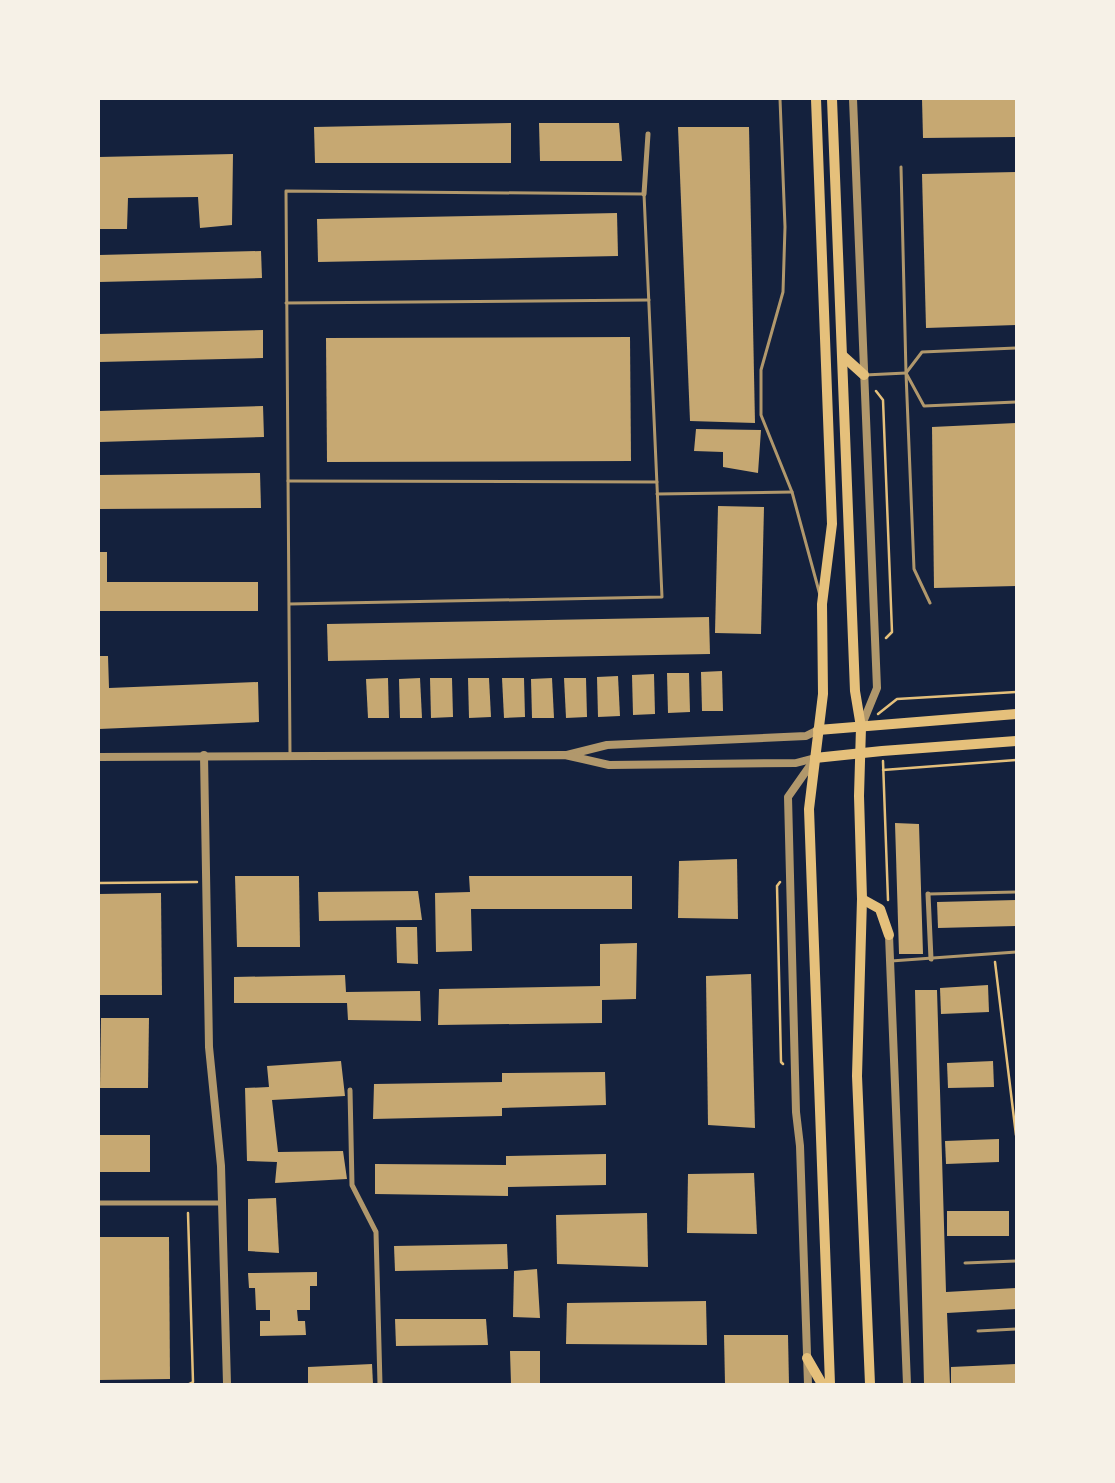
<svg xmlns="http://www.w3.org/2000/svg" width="1115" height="1483" font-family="'Fira Sans Condensed',sans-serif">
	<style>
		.building { fill: #c6a872 }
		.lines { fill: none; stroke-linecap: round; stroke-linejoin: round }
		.path { stroke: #e5c07b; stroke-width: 2.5 }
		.service { stroke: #b1986c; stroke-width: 3 }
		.minor { stroke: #b1986c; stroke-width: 5 }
		.tertiary { stroke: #b1986c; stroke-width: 8 }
		.primary { stroke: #e5c07b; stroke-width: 10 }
	</style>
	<rect width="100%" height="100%" fill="#14213d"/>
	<!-- building -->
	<g class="building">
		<path d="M 922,99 L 1016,99 L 1016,137 L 923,138 Z"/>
		<path d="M 511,123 L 511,163 L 315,163 L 314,127 Z"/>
		<path d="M 539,123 L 619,123 L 622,161 L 540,161 Z"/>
		<path d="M 678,127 L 749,127 L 755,423 L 690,421 Z"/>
		<path d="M 233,154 L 232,225 L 200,228 L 198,197 L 128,198 L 127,229 L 99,229 L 99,157 Z"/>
		<path d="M 1016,172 L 1016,325 L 926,328 L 922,174 Z"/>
		<path d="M 617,213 L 618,256 L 318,262 L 317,219 Z"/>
		<path d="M 261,251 L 262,278 L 99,282 L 99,255 Z"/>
		<path d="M 263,330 L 263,358 L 99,362 L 99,334 Z"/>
		<path d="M 630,337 L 631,461 L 327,462 L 326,338 Z"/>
		<path d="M 263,406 L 264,437 L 99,442 L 99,411 Z"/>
		<path d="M 1016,423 L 1016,586 L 934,588 L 932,427 Z"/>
		<path d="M 696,429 L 761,430 L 758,473 L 723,467 L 723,452 L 694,451 Z"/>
		<path d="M 260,473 L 261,508 L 99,509 L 99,475 Z"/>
		<path d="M 718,506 L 764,507 L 761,634 L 715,633 Z"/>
		<path d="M 99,552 L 107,552 L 107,582 L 258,582 L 258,611 L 99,611 Z"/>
		<path d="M 709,617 L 710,654 L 328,661 L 327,624 Z"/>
		<path d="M 99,656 L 108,656 L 109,688 L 258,682 L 259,722 L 99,729 Z"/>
		<path d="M 722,671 L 723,711 L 702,711 L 701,672 Z"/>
		<path d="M 667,673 L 689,673 L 690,712 L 668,713 Z"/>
		<path d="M 654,674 L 655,714 L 633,715 L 632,675 Z"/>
		<path d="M 618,676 L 620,716 L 598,717 L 597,677 Z"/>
		<path d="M 388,678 L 389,718 L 368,718 L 366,679 Z"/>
		<path d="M 420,678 L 422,718 L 400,718 L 399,679 Z"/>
		<path d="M 430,678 L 452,678 L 453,717 L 431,718 Z"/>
		<path d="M 468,678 L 489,678 L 491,717 L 469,718 Z"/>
		<path d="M 502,678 L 524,678 L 525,717 L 504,718 Z"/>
		<path d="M 552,678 L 554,718 L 532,718 L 531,679 Z"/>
		<path d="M 564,678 L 586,678 L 587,717 L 566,718 Z"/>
		<path d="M 895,823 L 919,824 L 923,954 L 899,954 Z"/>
		<path d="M 737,859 L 738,919 L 678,918 L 679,861 Z"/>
		<path d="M 235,876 L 299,876 L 300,947 L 237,947 Z"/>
		<path d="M 469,876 L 632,876 L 632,909 L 471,909 L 472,951 L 436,952 L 435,893 L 470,892 Z"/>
		<path d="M 418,891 L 422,920 L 319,921 L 318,892 Z"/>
		<path d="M 161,893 L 162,995 L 99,995 L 99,894 Z"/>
		<path d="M 1016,900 L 1016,926 L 938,928 L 937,902 Z"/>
		<path d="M 396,927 L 417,927 L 418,964 L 397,963 Z"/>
		<path d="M 637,943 L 636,999 L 602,1000 L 602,1023 L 438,1025 L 439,989 L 600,986 L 600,944 Z"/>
		<path d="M 751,974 L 755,1128 L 708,1125 L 706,976 Z"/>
		<path d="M 345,975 L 346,992 L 420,991 L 421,1021 L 348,1020 L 347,1003 L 234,1003 L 234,977 Z"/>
		<path d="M 988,985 L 989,1012 L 941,1014 L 940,988 Z"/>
		<path d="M 915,990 L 937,990 L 946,1292 L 1016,1288 L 1016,1309 L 947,1313 L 950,1384 L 924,1384 Z"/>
		<path d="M 101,1018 L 149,1018 L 148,1088 L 100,1088 Z"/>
		<path d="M 341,1061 L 345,1096 L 272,1100 L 278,1152 L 343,1151 L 347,1179 L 275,1183 L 277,1162 L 247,1161 L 245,1088 L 269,1087 L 267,1066 Z"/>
		<path d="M 993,1061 L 994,1087 L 948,1088 L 947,1063 Z"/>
		<path d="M 605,1072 L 606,1105 L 502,1108 L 502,1116 L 373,1119 L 374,1084 L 502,1082 L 502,1073 Z"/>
		<rect x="99" y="1135" width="51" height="37"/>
		<path d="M 999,1139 L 999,1162 L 946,1164 L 945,1141 Z"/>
		<path d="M 606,1154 L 606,1185 L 508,1187 L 508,1196 L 375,1194 L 375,1164 L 506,1165 L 506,1156 Z"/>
		<path d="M 754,1173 L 757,1234 L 687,1233 L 688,1174 Z"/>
		<path d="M 276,1198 L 279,1253 L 248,1251 L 248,1199 Z"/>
		<rect x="947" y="1211" width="62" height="25"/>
		<path d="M 647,1213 L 648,1267 L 557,1264 L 556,1215 Z"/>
		<path d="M 99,1237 L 169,1237 L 170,1379 L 99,1380 Z"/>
		<path d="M 507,1244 L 508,1269 L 395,1271 L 394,1246 Z"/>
		<path d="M 537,1269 L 540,1318 L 513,1317 L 514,1271 Z"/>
		<path d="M 317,1272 L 317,1286 L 310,1286 L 310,1310 L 297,1310 L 298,1321 L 305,1321 L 306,1335 L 260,1336 L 260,1321 L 270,1321 L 270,1310 L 256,1310 L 255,1288 L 249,1288 L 248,1273 Z"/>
		<path d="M 706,1301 L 707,1345 L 566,1344 L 567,1303 Z"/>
		<path d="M 395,1319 L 486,1319 L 488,1345 L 396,1346 Z"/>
		<path d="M 724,1335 L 788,1335 L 789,1384 L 725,1384 Z"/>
		<path d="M 510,1351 L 540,1351 L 540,1384 L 511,1384 Z"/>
		<path d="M 372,1364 L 373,1384 L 308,1384 L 308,1367 Z"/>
		<path d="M 1016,1364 L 1016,1384 L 951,1384 L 951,1367 Z"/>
	</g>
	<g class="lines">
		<!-- path -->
		<g class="path">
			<path d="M 876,391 L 883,400 L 892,632 L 886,638"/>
			<path d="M 878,714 L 897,699 L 1016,692"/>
			<path d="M 883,761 L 888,900"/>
			<path d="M 883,770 L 1016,760"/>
			<path d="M 780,882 L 777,886 L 781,1062 L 783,1064"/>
			<path d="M 99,883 L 197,882"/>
			<path d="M 995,962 L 1016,1135"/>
			<path d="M 188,1213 L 193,1382 L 189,1384"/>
		</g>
		<!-- service -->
		<g class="service">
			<path d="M 780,99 L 785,227 L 783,292 L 761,370 L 761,415 L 792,492 L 820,595"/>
			<path d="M 901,167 L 906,373 L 914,569 L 930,603"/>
			<path d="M 286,303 L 649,300"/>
			<path d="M 1016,348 L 922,352 L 906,373 L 924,406 L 1016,402"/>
			<path d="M 865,375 L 906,373"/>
			<path d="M 288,481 L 657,482"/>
			<path d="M 657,494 L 792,492"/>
			<path d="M 289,604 L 662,597 L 644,194 L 286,191 L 290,755"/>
			<path d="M 928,894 L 1016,892"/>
			<path d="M 891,961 L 1016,952"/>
			<path d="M 965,1263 L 1016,1261"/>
			<path d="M 978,1331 L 1016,1329"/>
		</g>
		<!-- minor -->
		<g class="minor">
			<path d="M 644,194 L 648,134"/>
			<path d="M 928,894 L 931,959"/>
			<path d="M 350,1090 L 352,1185 L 376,1232 L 380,1384"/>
			<path d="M 99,1203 L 222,1203"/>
		</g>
		<!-- tertiary -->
		<g class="tertiary">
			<path d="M 853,99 L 877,688 L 861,727"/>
			<path d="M 204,755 L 209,1047 L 221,1166 L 227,1384"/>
			<path d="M 567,755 L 607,745 L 806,736 L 818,730"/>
			<path d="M 99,757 L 565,755 L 609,765 L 796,763 L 815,758"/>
			<path d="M 889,935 L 907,1384"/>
			<path d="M 808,1384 L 800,1146 L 796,1112 L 788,797 L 814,760"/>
		</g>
		<!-- primary -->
		<g class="primary">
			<path d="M 816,99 L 832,524 L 822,604 L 823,694 L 809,809 L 830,1384"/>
			<path d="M 832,99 L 855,691 L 861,727 L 859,796 L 862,899 L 857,1076 L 870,1384"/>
			<path d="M 843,356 L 864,375"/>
			<path d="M 818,730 L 1016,714"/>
			<path d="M 815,758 L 882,751 L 1016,741"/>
			<path d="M 862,899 L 880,909 L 889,935"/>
			<path d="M 807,1358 L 822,1384"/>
		</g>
	</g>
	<!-- border -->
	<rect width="1115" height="1483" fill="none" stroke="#f6f1e7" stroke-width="200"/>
</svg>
